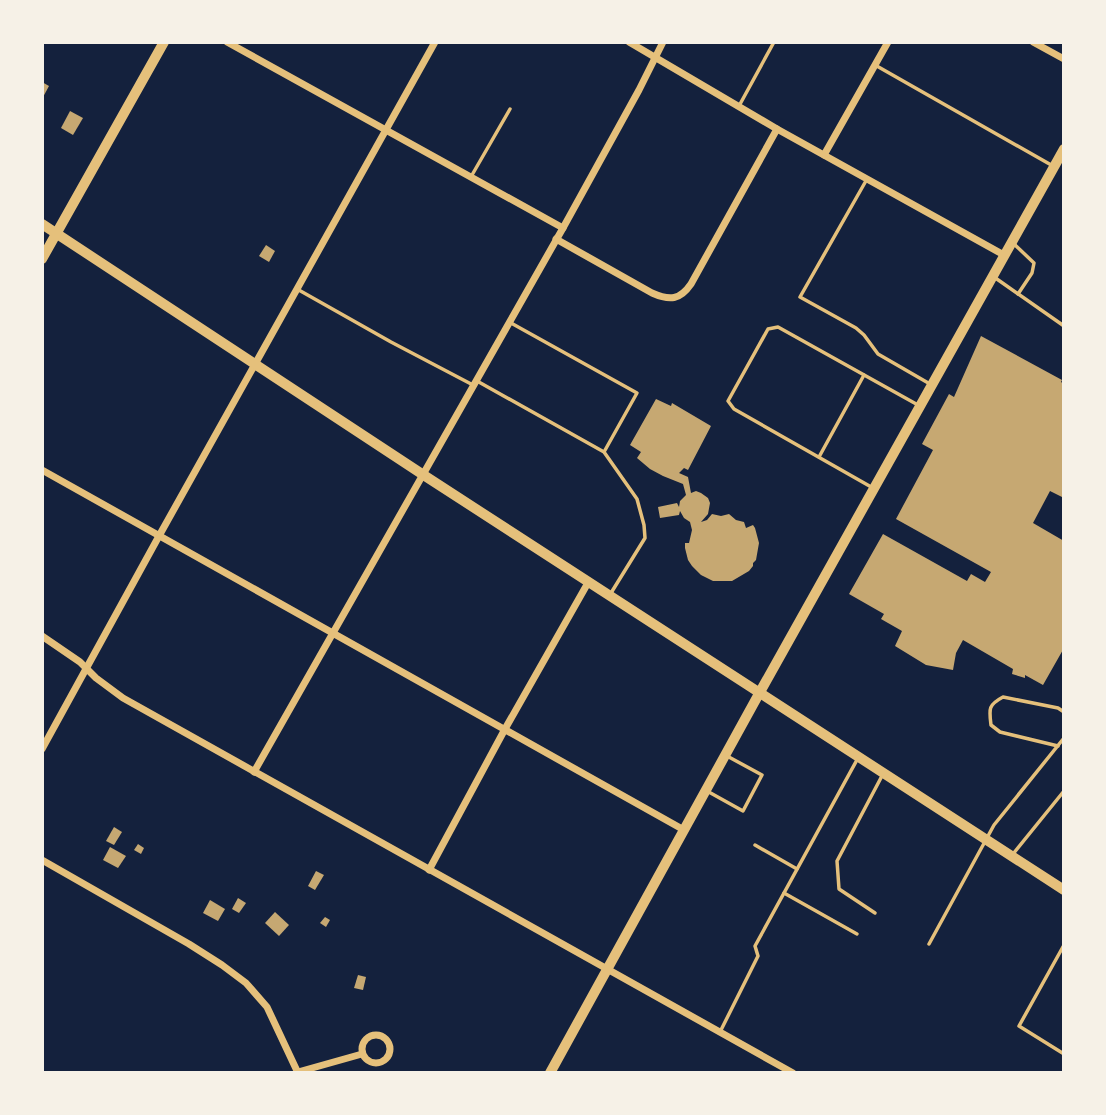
<svg xmlns="http://www.w3.org/2000/svg" width="1106" height="1115" font-family="Mulish,sans-serif">
	<style>
		.building { fill: #c6a872 }
		.lines { fill: none; stroke-linecap: round; stroke-linejoin: round }
		.service { stroke: #e5c07b; stroke-width: 3.5 }
		.minor { stroke: #e5c07b; stroke-width: 7 }
		.tertiary { stroke: #e5c07b; stroke-width: 10 }
		.secondary { stroke: #e5c07b; stroke-width: 10 }
	</style>
	<rect width="100%" height="100%" fill="#14213d"/>
	<!-- building -->
	<g class="building">
		<path d="M 42,82 L 49,86 L 42,99 Z"/>
		<path d="M 70,111 L 83,118 L 73,135 L 61,128 Z"/>
		<path d="M 266,245 L 275,251 L 269,262 L 259,256 Z"/>
		<path d="M 981,336 L 1062,380 L 1061,382 L 1064,384 L 1064,498 L 1050,491 L 1033,523 L 1064,541 L 1064,648 L 1043,685 L 1025,675 L 1025,678 L 1012,674 L 1013,669 L 963,640 L 956,653 L 953,670 L 926,665 L 895,646 L 902,631 L 881,619 L 884,614 L 849,594 L 883,534 L 967,581 L 971,574 L 985,582 L 991,572 L 896,519 L 933,450 L 922,444 L 949,394 L 954,397 Z"/>
		<path d="M 656,399 L 671,406 L 672,403 L 711,426 L 688,470 L 684,468 L 679,473 L 688,477 L 691,493 L 696,491 L 701,493 L 708,498 L 710,503 L 708,514 L 701,522 L 707,520 L 712,514 L 721,516 L 729,514 L 736,520 L 744,522 L 746,528 L 753,525 L 755,528 L 759,543 L 756,560 L 753,563 L 753,566 L 749,571 L 732,581 L 713,581 L 701,575 L 692,566 L 688,560 L 685,548 L 685,543 L 689,543 L 692,530 L 690,522 L 684,518 L 680,511 L 679,515 L 660,518 L 658,507 L 677,503 L 679,507 L 680,501 L 686,495 L 683,484 L 663,476 L 650,469 L 637,458 L 641,452 L 630,445 Z"/>
		<path d="M 114,827 L 122,832 L 114,845 L 106,841 Z"/>
		<path d="M 138,844 L 144,848 L 141,854 L 134,850 Z"/>
		<path d="M 110,847 L 126,856 L 118,868 L 103,860 Z"/>
		<path d="M 316,871 L 324,875 L 315,890 L 308,886 Z"/>
		<path d="M 238,898 L 246,903 L 239,913 L 232,909 Z"/>
		<path d="M 210,900 L 225,909 L 218,921 L 203,913 Z"/>
		<path d="M 275,912 L 289,925 L 279,936 L 265,923 Z"/>
		<path d="M 325,917 L 330,920 L 326,927 L 320,923 Z"/>
		<path d="M 358,975 L 366,977 L 363,990 L 354,988 Z"/>
	</g>
	<g class="lines">
		<!-- service -->
		<g class="service">
			<path d="M 875,65 L 1053,166"/>
			<path d="M 739,106 L 774,42"/>
			<path d="M 472,175 L 510,109"/>
			<path d="M 867,179 L 800,297 L 856,328 L 864,335 L 878,354 L 930,384"/>
			<path d="M 1013,243 L 1034,263 L 1032,273 L 1018,294"/>
			<path d="M 994,277 L 1064,326"/>
			<path d="M 297,289 L 391,342 L 473,385"/>
			<path d="M 511,323 L 637,393 L 604,452"/>
			<path d="M 477,381 L 604,452 L 637,499 L 644,525 L 645,538 L 611,593"/>
			<path d="M 819,457 L 864,375"/>
			<path d="M 873,488 L 734,409 L 728,401 L 768,329 L 778,327 L 918,405"/>
			<path d="M 1058,746 L 1000,732 L 991,725 C 989,709 988,705 1003,697 L 1058,708 L 1064,712"/>
			<path d="M 707,791 L 743,811 L 762,775 L 727,756"/>
			<path d="M 755,845 L 797,869"/>
			<path d="M 1013,854 L 1064,791"/>
			<path d="M 784,893 L 857,934"/>
			<path d="M 875,913 L 839,889 L 837,861 L 883,774"/>
			<path d="M 929,944 L 994,825 L 1064,738"/>
			<path d="M 1064,945 L 1019,1026 L 1064,1054"/>
			<path d="M 720,1032 L 758,956 L 755,946 L 858,758"/>
		</g>
		<!-- minor -->
		<g class="minor">
			<path d="M 227,42 L 563,228"/>
			<path d="M 629,42 L 777,129 L 1004,255"/>
			<path d="M 1033,42 L 1064,59"/>
			<path d="M 824,155 L 888,42"/>
			<path d="M 556,239 L 652,293 C 670,301 680,300 691,284 L 777,129"/>
			<path d="M 42,470 L 684,830"/>
			<path d="M 42,636 L 80,662 L 96,678 L 123,698 L 793,1073"/>
			<path d="M 42,749 L 159,536 L 435,42"/>
			<path d="M 254,772 L 563,228 L 639,90 L 663,42"/>
			<path d="M 42,860 L 189,944 L 222,965 L 246,983 L 267,1007 L 298,1073"/>
			<path d="M 429,870 L 505,729 L 589,581"/>
			<circle cx="376" cy="1049" r="14"/>
			<path d="M 298,1072 L 362,1054"/>
		</g>
		<!-- tertiary -->
		<path class="tertiary" d="M 550,1073 L 760,692 L 1064,149"/>
		<!-- secondary -->
		<g class="secondary">
			<path d="M 42,224 L 422,474 L 1064,890"/>
			<path d="M 42,259 L 164,42"/>
		</g>
	</g>
	<!-- border -->
	<rect width="1106" height="1115" fill="none" stroke="#f6f1e7" stroke-width="88"/>
</svg>
